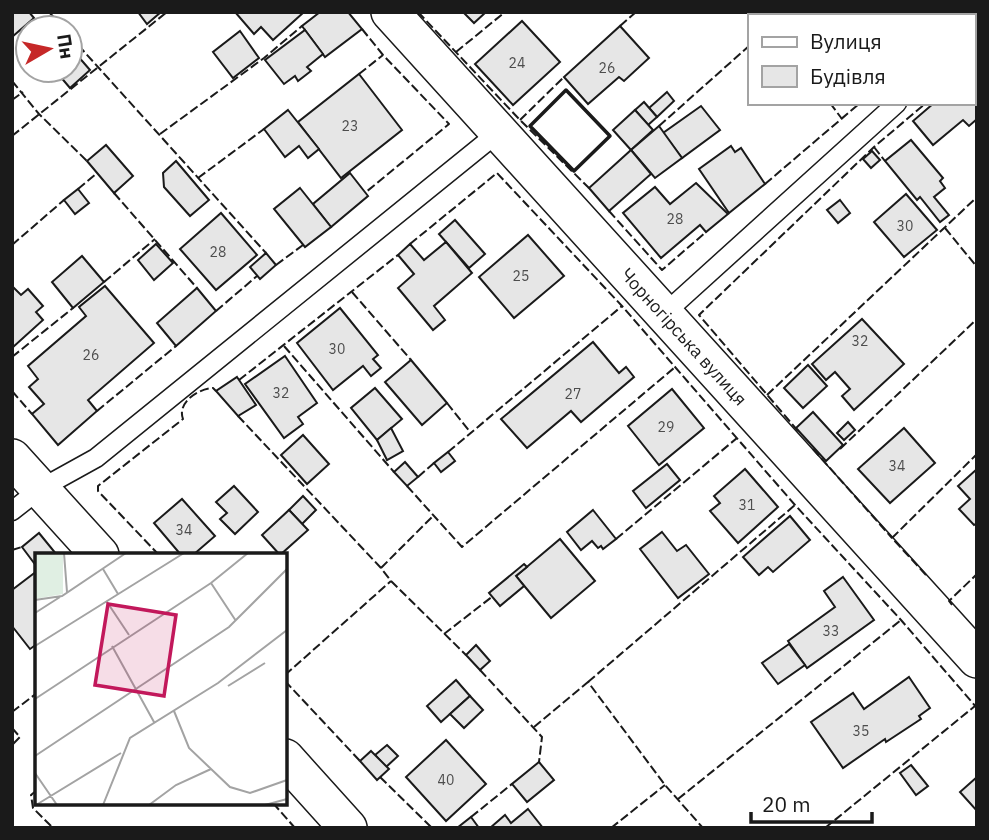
<svg xmlns="http://www.w3.org/2000/svg" width="989" height="840" font-family="'IBM Plex Sans',sans-serif">
	<style>
		.building { fill: #e6e6e6; stroke: #1a1a1a; stroke-width: 2 }
		.lines { fill: none; stroke-linecap: round; stroke-linejoin: round }
		.service-casing { stroke: #1a1a1a; stroke-width: 21 }
		.minor-casing { stroke: #1a1a1a; stroke-width: 40 }
		.service { stroke: #fff; stroke-width: 18 }
		.minor { stroke: #fff; stroke-width: 37 }
		.fence { stroke: #1a1a1a; stroke-width: 2; stroke-dasharray: 9 3.5; stroke-linecap: butt }
		.wall { stroke: #1a1a1a; stroke-width: 3.5 }
		.labels { text-anchor: middle; dominant-baseline: central; stroke-width: 5; stroke-linejoin: round; paint-order: stroke }
		.number-label { font-size: 14px; fill: #4d4d4d }
		.street-label { font-size: 18px; fill: #1a1a1a; stroke: #fff }
		.inset-road { fill: none; stroke: #a3a3a3; stroke-width: 2 }
		.view { fill: #c2185b; fill-opacity: 0.15; stroke: #c2185b; stroke-width: 3.5 }
		.inset-edge { fill: none; stroke: #1a1a1a; stroke-width: 3.5 }
	</style>
	<rect width="100%" height="100%" fill="#fff"/>
	<!-- building -->
	<g class="building">
		<path d="M 12,12 L 29,12 L 34,18 L 12,37 Z"/>
		<path d="M 138,12 L 161,12 L 147,24 Z"/>
		<path d="M 235,12 L 304,12 L 273,40 L 261,27 L 254,34 Z"/>
		<path d="M 320,12 L 348,12 L 362,29 L 325,57 L 302,26 Z"/>
		<path d="M 463,12 L 486,12 L 474,23 Z"/>
		<path d="M 901,12 L 948,12 L 943,16 L 904,16 Z"/>
		<path d="M 522,21 L 560,62 L 513,105 L 475,64 Z"/>
		<path d="M 620,26 L 649,58 L 624,81 L 619,77 L 588,104 L 564,77 Z"/>
		<path d="M 305,30 L 323,54 L 307,67 L 311,71 L 298,81 L 295,76 L 284,84 L 265,60 Z"/>
		<path d="M 240,31 L 259,58 L 233,78 L 213,52 Z"/>
		<path d="M 70,47 L 90,70 L 70,88 L 59,75 L 52,81 L 43,70 L 70,70 Z"/>
		<path d="M 359,74 L 402,130 L 341,178 L 298,122 Z"/>
		<path d="M 667,92 L 674,101 L 657,117 L 649,108 Z"/>
		<path d="M 973,99 L 977,103 L 977,119 L 969,126 L 963,120 L 933,145 L 913,121 L 934,103 L 973,103 Z"/>
		<path d="M 644,102 L 657,117 L 648,125 L 635,110 Z"/>
		<path d="M 701,106 L 720,130 L 682,158 L 663,133 Z"/>
		<path d="M 288,110 L 319,149 L 308,158 L 299,146 L 285,157 L 264,129 Z"/>
		<path d="M 635,110 L 653,130 L 631,150 L 613,130 Z"/>
		<path d="M 659,126 L 682,158 L 655,178 L 631,150 Z"/>
		<path d="M 911,140 L 943,178 L 940,181 L 945,188 L 934,197 L 949,215 L 940,222 L 920,197 L 917,200 L 885,161 Z"/>
		<path d="M 106,145 L 133,176 L 114,193 L 87,161 Z"/>
		<path d="M 731,146 L 735,152 L 741,148 L 765,184 L 729,213 L 699,169 Z"/>
		<path d="M 631,150 L 651,174 L 609,211 L 589,188 Z"/>
		<path d="M 872,151 L 880,160 L 871,168 L 863,159 Z"/>
		<path d="M 176,161 L 209,200 L 190,216 L 164,187 L 163,173 Z"/>
		<path d="M 350,173 L 368,196 L 331,227 L 313,204 Z"/>
		<path d="M 696,183 L 728,214 L 706,232 L 700,225 L 661,258 L 623,213 L 655,187 L 670,204 Z"/>
		<path d="M 300,188 L 331,227 L 305,247 L 274,209 Z"/>
		<path d="M 78,189 L 89,203 L 75,214 L 64,200 Z"/>
		<path d="M 906,194 L 937,230 L 904,257 L 874,222 Z"/>
		<path d="M 840,200 L 850,213 L 838,223 L 827,210 Z"/>
		<path d="M 221,213 L 257,255 L 216,290 L 180,249 Z"/>
		<path d="M 455,220 L 485,254 L 469,268 L 439,234 Z"/>
		<path d="M 528,235 L 564,276 L 514,318 L 479,277 Z"/>
		<path d="M 446,242 L 472,273 L 434,306 L 445,320 L 433,330 L 398,288 L 414,274 L 398,255 L 410,244 L 424,260 Z"/>
		<path d="M 156,244 L 173,263 L 154,280 L 138,260 Z"/>
		<path d="M 266,253 L 276,265 L 260,279 L 250,267 Z"/>
		<path d="M 82,256 L 104,282 L 73,308 L 52,282 Z"/>
		<path d="M 12,286 L 21,295 L 28,289 L 43,306 L 36,312 L 43,320 L 12,348 Z"/>
		<path d="M 105,286 L 154,343 L 88,400 L 97,411 L 58,445 L 32,414 L 44,404 L 29,387 L 38,379 L 28,366 L 86,316 L 79,307 Z"/>
		<path d="M 197,288 L 216,311 L 176,346 L 157,323 Z"/>
		<path d="M 340,308 L 378,355 L 373,359 L 381,368 L 371,376 L 363,366 L 333,390 L 297,343 Z"/>
		<path d="M 862,319 L 904,364 L 854,410 L 842,396 L 850,389 L 835,372 L 826,380 L 812,364 Z"/>
		<path d="M 593,342 L 619,373 L 626,367 L 634,377 L 581,422 L 571,411 L 527,448 L 501,419 Z"/>
		<path d="M 285,356 L 317,403 L 298,417 L 303,424 L 284,438 L 245,384 Z"/>
		<path d="M 411,360 L 447,403 L 422,425 L 385,382 Z"/>
		<path d="M 808,365 L 827,386 L 803,408 L 784,388 Z"/>
		<path d="M 237,377 L 256,405 L 238,416 L 216,391 Z"/>
		<path d="M 375,388 L 402,419 L 377,440 L 351,408 Z"/>
		<path d="M 672,389 L 704,428 L 659,465 L 628,426 Z"/>
		<path d="M 813,412 L 843,445 L 826,461 L 796,428 Z"/>
		<path d="M 848,422 L 855,430 L 844,440 L 837,433 Z"/>
		<path d="M 391,428 L 403,451 L 387,460 L 377,440 Z"/>
		<path d="M 904,428 L 935,463 L 890,503 L 858,469 Z"/>
		<path d="M 303,435 L 329,464 L 307,484 L 281,455 Z"/>
		<path d="M 448,452 L 455,461 L 441,472 L 434,463 Z"/>
		<path d="M 405,462 L 418,477 L 407,486 L 394,472 Z"/>
		<path d="M 667,464 L 680,480 L 646,508 L 633,491 Z"/>
		<path d="M 745,469 L 778,507 L 738,543 L 710,511 L 720,503 L 714,496 Z"/>
		<path d="M 977,469 L 977,523 L 974,525 L 959,509 L 970,499 L 958,486 Z"/>
		<path d="M 234,486 L 258,512 L 235,534 L 220,519 L 227,513 L 216,502 Z"/>
		<path d="M 303,496 L 316,510 L 302,524 L 289,510 Z"/>
		<path d="M 182,499 L 215,536 L 193,555 L 181,555 L 154,523 Z"/>
		<path d="M 289,510 L 308,530 L 280,555 L 262,535 Z"/>
		<path d="M 593,510 L 616,539 L 603,549 L 601,546 L 598,548 L 592,541 L 581,550 L 567,532 Z"/>
		<path d="M 790,516 L 810,540 L 773,572 L 768,567 L 759,575 L 743,557 Z"/>
		<path d="M 662,532 L 677,551 L 686,545 L 709,574 L 678,598 L 640,549 Z"/>
		<path d="M 39,533 L 57,555 L 37,555 L 37,567 L 22,547 Z"/>
		<path d="M 560,539 L 595,581 L 551,618 L 516,576 Z"/>
		<path d="M 524,564 L 527,567 L 516,576 L 524,586 L 500,606 L 489,593 Z"/>
		<path d="M 37,571 L 37,644 L 30,649 L 12,626 L 12,590 Z"/>
		<path d="M 843,577 L 874,620 L 807,668 L 788,641 L 835,607 L 824,591 Z"/>
		<path d="M 789,644 L 805,665 L 778,684 L 762,663 Z"/>
		<path d="M 476,645 L 490,661 L 480,670 L 466,655 Z"/>
		<path d="M 909,677 L 930,708 L 919,716 L 921,719 L 886,742 L 885,739 L 843,768 L 811,722 L 853,693 L 864,709 Z"/>
		<path d="M 456,680 L 470,696 L 441,722 L 427,706 Z"/>
		<path d="M 470,696 L 483,710 L 464,728 L 450,714 Z"/>
		<path d="M 446,740 L 486,784 L 446,821 L 406,777 Z"/>
		<path d="M 387,745 L 398,756 L 386,767 L 375,755 Z"/>
		<path d="M 371,751 L 389,769 L 377,780 L 360,761 Z"/>
		<path d="M 539,762 L 554,780 L 527,802 L 512,784 Z"/>
		<path d="M 911,765 L 928,786 L 916,795 L 900,773 Z"/>
		<path d="M 977,777 L 977,811 L 960,792 Z"/>
		<path d="M 528,809 L 543,828 L 490,828 L 505,815 L 511,823 Z"/>
		<path d="M 471,817 L 479,828 L 457,828 Z"/>
	</g>
	<g class="lines">
		<!-- service casing -->
		<g class="service-casing">
			<g id="service">
				<path d="M 973,35 L 977,31"/>
				<path d="M 665,313 L 897,103"/>
				<path d="M 12,511 L 40,489 L 96,458 L 500,131"/>
			</g>
		</g>
		<!-- minor casing -->
		<g class="minor-casing">
			<g id="minor">
				<path id="s1" d="M 390,12 L 977,659"/>
				<path d="M 12,458 L 100,555"/>
				<path d="M 285,758 L 348,828"/>
			</g>
		</g>
		<!-- service -->
		<use href="#service" class="service"/>
		<!-- minor -->
		<use href="#minor" class="minor"/>
		<!-- fence -->
		<g class="fence">
			<path d="M 49,12 L 63,28"/>
			<path d="M 418,12 L 520,120 L 589,188"/>
			<path d="M 756,12 L 759,16"/>
			<path d="M 819,16 L 822,12"/>
			<path d="M 964,16 L 968,12"/>
			<path d="M 620,26 L 636,12"/>
			<path d="M 362,29 L 383,55 L 449,124 L 366,192"/>
			<path d="M 70,36 L 266,253"/>
			<path d="M 456,52 L 505,12"/>
			<path d="M 973,63 L 977,60"/>
			<path d="M 359,74 L 383,55"/>
			<path d="M 12,81 L 39,114 L 87,161"/>
			<path d="M 12,100 L 23,92"/>
			<path d="M 830,103 L 842,119"/>
			<path d="M 520,120 L 564,77"/>
			<path d="M 659,126 L 749,46"/>
			<path d="M 160,134 L 264,58 L 302,26"/>
			<path d="M 12,136 L 167,12"/>
			<path d="M 874,147 L 885,161"/>
			<path d="M 198,178 L 264,129"/>
			<path d="M 765,184 L 860,103"/>
			<path d="M 78,189 L 97,173"/>
			<path d="M 114,193 L 197,288"/>
			<path d="M 609,211 L 662,270 L 706,232"/>
			<path d="M 945,228 L 977,267"/>
			<path d="M 410,244 L 497,173 L 622,306 L 795,505 L 901,620 L 977,708"/>
			<path d="M 12,245 L 64,200"/>
			<path d="M 276,265 L 303,245"/>
			<path d="M 104,282 L 155,239"/>
			<path d="M 352,292 L 411,360"/>
			<path d="M 216,311 L 257,276"/>
			<path d="M 284,346 L 394,472"/>
			<path d="M 12,357 L 73,308"/>
			<path d="M 239,380 L 398,255"/>
			<path d="M 12,391 L 32,414"/>
			<path d="M 767,395 L 977,197"/>
			<path d="M 447,403 L 471,433"/>
			<path d="M 97,411 L 176,346"/>
			<path d="M 238,416 L 381,568 L 391,581 L 466,655"/>
			<path d="M 798,431 L 699,315 L 874,147 L 926,103"/>
			<path d="M 813,449 L 892,538"/>
			<path d="M 840,449 L 977,319"/>
			<path d="M 448,452 L 622,306"/>
			<path d="M 418,477 L 434,463"/>
			<path d="M 407,486 L 462,547 L 674,368"/>
			<path d="M 616,539 L 737,438"/>
			<path d="M 12,550 L 22,547"/>
			<path d="M 159,555 L 98,491 L 98,486 L 183,419 C 177,403 197,389 213,388 L 216,391"/>
			<path d="M 381,568 L 433,516"/>
			<path d="M 926,575 L 892,538 L 977,454"/>
			<path d="M 952,605 L 949,601 L 977,574"/>
			<path d="M 444,634 L 493,596"/>
			<path d="M 480,670 L 542,737 L 539,762"/>
			<path d="M 285,675 L 391,581"/>
			<path d="M 285,681 L 360,761"/>
			<path d="M 588,682 L 795,505"/>
			<path d="M 12,712 L 37,693"/>
			<path d="M 534,727 L 588,682 L 665,785 L 703,828"/>
			<path d="M 12,728 L 20,737 L 12,745"/>
			<path d="M 380,777 L 432,828"/>
			<path d="M 37,790 L 31,795 L 33,808 L 53,828"/>
			<path d="M 678,799 L 901,620"/>
			<path d="M 273,803 L 295,828"/>
			<path d="M 471,817 L 512,784"/>
			<path d="M 611,828 L 665,785"/>
			<path d="M 825,828 L 975,706"/>
		</g>
		<!-- wall -->
		<path class="wall" d="M 566,90 L 610,136 L 574,171 L 530,126 Z"/>
	</g>
	<g class="labels">
		<!-- number labels -->
		<g class="number-label">
			<text x="517" y="63">24</text>
			<text x="607" y="68">26</text>
			<text x="350" y="126">23</text>
			<text x="675" y="219">28</text>
			<text x="905" y="226">30</text>
			<text x="218" y="252">28</text>
			<text x="521" y="276">25</text>
			<text x="860" y="341">32</text>
			<text x="337" y="349">30</text>
			<text x="91" y="355">26</text>
			<text x="281" y="393">32</text>
			<text x="573" y="394">27</text>
			<text x="666" y="427">29</text>
			<text x="897" y="466">34</text>
			<text x="747" y="505">31</text>
			<text x="184" y="530">34</text>
			<text x="831" y="631">33</text>
			<text x="861" y="731">35</text>
			<text x="446" y="780">40</text>
		</g>
		<!-- street labels -->
		<g class="street-label">
			<text stroke="none"><textPath href="#s1" startOffset="438">Чорногірська вулиця</textPath></text>
		</g>
	</g>
	<!-- overview -->
	<g transform="translate(35 553)">
		<rect width="252" height="252" fill="#fff"/>
		<path d="M 0,0 L 28,0 L 28,41 L 0,46 Z" fill="#e0efe3"/>
		<path class="inset-road" d="M 29,0 L 32,39M 68,16 L 83,41M 176,30 L 201,68M 0,47 L 27,43 L 91,0M 72,49 L 94,82M 0,60 L 25,44M 0,93 L 149,0M 77,93 L 119,169M 193,133 L 230,110M 0,146 L 176,30 L 213,0M 139,158 L 154,195 L 195,234 L 215,240 L 252,227M 0,203 L 194,74 L 252,16M 0,220 L 22,252M 1,252 L 86,200M 68,252 L 95,185 L 183,130 L 252,77M 114,252 L 141,232 L 176,216M 230,252 L 252,246"/>
		<path class="view" d="M 73,51 L 141,62 L 129,143 L 60,132 Z"/>
		<rect width="252" height="252" class="inset-edge"/>
	</g>
	<!-- border -->
	<rect width="989" height="840" fill="none" stroke="#1a1a1a" stroke-width="28"/>
	<!-- legend -->
	<rect x="748" y="14" width="228" height="91" fill="#ffffff" stroke="#a3a3a3" stroke-width="2"/>
	<rect x="762" y="37" width="35" height="10" fill="#ffffff" stroke="#a3a3a3" stroke-width="2"/>
	<text x="810" y="49" font-size="21" fill="#1a1a1a">Вулиця</text>
	<rect x="762" y="66" width="35" height="21" fill="#e6e6e6" stroke="#a3a3a3" stroke-width="2"/>
	<text x="810" y="84" font-size="21" fill="#1a1a1a">Будівля</text>
	<!-- north arrow -->
	<g transform="translate(49 49) rotate(81)"><circle r="33" fill="#ffffff" stroke="#a3a3a3" stroke-width="2"/>
	<path d="M0-5L12 26L0 18L-12 26Z" fill="#c62828"/>
	<text y="-10" font-size="19" font-weight="bold" text-anchor="middle" fill="#1a1a1a">Пн</text>
	</g>
	<!-- scale -->
	<path d="M751 812v10h121v-10" fill="none" stroke="#1a1a1a" stroke-width="3.5"/>
	<text x="762" y="812" font-size="21" fill="#1a1a1a" stroke="#ffffff" stroke-width="5" paint-order="stroke">20 m</text>
</svg>
